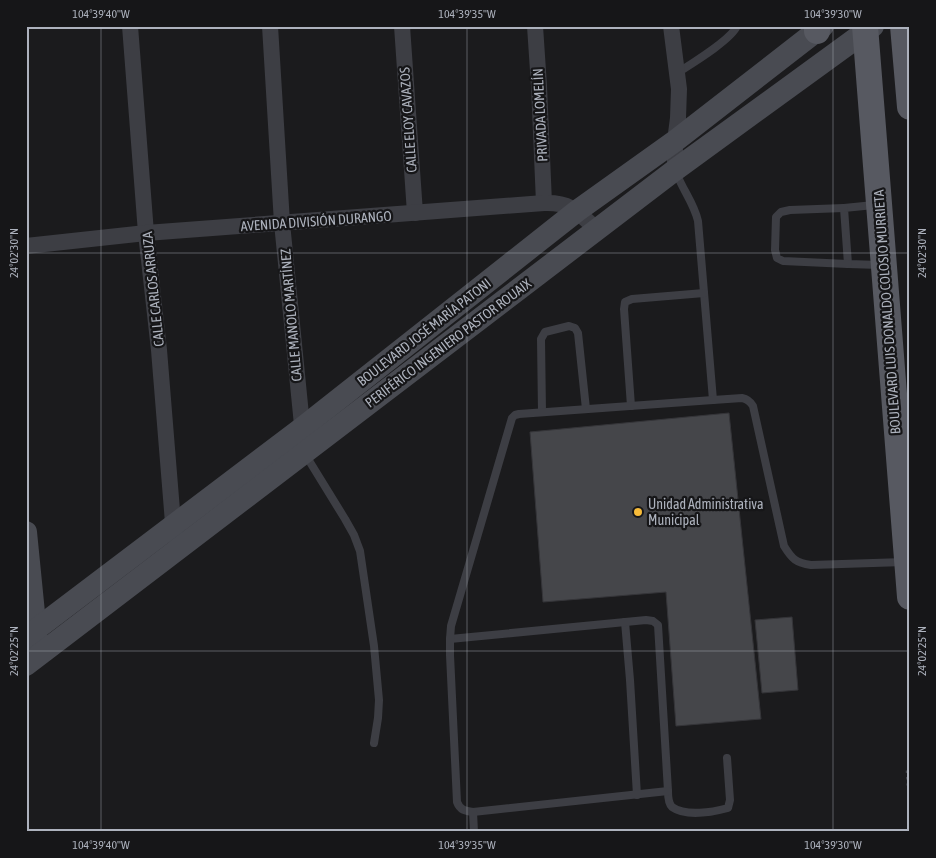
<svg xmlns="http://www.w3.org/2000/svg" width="936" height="858" font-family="'Asap Condensed',sans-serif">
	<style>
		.building { fill: #45464a; stroke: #353539 }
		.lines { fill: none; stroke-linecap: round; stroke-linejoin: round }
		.path { stroke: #414349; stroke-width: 3; stroke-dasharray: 2.5 4; stroke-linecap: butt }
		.lane { stroke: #3d3e44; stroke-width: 8 }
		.street { stroke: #3d3e44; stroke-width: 16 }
		.secondary { stroke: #494b52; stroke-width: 22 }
		.primary { stroke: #575961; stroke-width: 26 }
		.ticks { fill: none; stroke: #adb2bd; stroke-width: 1; stroke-opacity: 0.45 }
		.poi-dot { fill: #f7bb39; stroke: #161618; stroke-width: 2 }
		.labels { text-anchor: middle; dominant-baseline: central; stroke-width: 4.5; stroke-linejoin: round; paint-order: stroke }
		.street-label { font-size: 14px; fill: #adb2bd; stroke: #161618 }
		.poi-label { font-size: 14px; fill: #adb2bd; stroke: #161618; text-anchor: start }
		.neatline { fill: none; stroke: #adb2bd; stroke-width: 2 }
		.ticks-label { font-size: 12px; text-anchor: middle; fill: #adb2bd }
	</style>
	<rect width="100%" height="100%" fill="#1b1b1d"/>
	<!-- building -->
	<g class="building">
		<path d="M 729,413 L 761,719 L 676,726 L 666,592 L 543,602 L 530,432 Z"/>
		<path d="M 792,617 L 798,690 L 762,693 L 755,620 Z"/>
	</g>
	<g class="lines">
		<!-- path -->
		<path class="path" d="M 910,767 L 907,767 L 908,785 L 910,785"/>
		<!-- lane -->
		<g class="lane">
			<path d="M 677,73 C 691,64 731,40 737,26"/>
			<path d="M 676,172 C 682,189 694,203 698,221 L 713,400"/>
			<path d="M 874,205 L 844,208 L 848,264 L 880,265"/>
			<path d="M 844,208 L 790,210 L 781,212 L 776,217 L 775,250 L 777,258 L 783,261 L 848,264"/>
			<path d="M 631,406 L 624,309 L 625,302 L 632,299 L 704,293"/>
			<path d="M 542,412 L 541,339 L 545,332 L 569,326 L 575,328 L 578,333 L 586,409"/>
			<path d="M 305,454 L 345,519 L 354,535 L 360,551 L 374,646 L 379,700 L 378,718 L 374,743"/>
			<path d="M 625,622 L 630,680 L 637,795"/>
			<path d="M 450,639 L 646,620 L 653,621 L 658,625 L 668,791 C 668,796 668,803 672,807 C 686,817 713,812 728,808 L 730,800 L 727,758"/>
			<path d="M 668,791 L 473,812 C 465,811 460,810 457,802 L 450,655 L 450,639 L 451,626 L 512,418 L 515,415 L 519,414 L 713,400 L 742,398 C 747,399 750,401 753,406 L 784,546 C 792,559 796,563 811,565 L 904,562"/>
			<path d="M 473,812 L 474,832"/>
		</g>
		<!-- street -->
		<g class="street">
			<path d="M 130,26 L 146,233 L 159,350 L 174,535"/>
			<path d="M 270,26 L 282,223 L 303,435"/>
			<path d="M 402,26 L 415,213"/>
			<path d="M 535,26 L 539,86 L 544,203"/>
			<path d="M 671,26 L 679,89 L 678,118 L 675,141 L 675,170"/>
			<path d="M 26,246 L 146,233 L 544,203 C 571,202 578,212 597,230"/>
		</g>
		<!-- secondary -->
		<g class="secondary">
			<path d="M 26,532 L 37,643"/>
			<path d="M 26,637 L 302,428 L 577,211 L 675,141 L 823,26"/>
			<path d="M 26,665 L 675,170 L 873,26"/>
		</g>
		<!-- primary -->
		<g class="primary">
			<path d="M 865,26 L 910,597"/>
			<path d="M 903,26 L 910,107"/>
			<path d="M 817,31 L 817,26"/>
		</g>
	</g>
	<!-- ticks -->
	<path class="ticks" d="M 101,26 L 101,832M 467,26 L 467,832M 833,26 L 833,832M 26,253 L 910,253M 26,651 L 910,651"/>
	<!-- markers -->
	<circle class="poi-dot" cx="638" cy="512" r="5"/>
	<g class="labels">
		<!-- street labels -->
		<g class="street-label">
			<text transform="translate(540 115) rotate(-93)">PRIVADA LOMELÍN</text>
			<text transform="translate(408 120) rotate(-94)">CALLE ELOY CAVAZOS</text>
			<text transform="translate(316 221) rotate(-4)">AVENIDA DIVISIÓN DURANGO</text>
			<text transform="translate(153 289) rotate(-96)">CALLE CARLOS ARRUZA</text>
			<text transform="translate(887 312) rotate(-94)">BOULEVARD LUIS DONALDO COLOSIO MURRIETA</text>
			<text transform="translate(291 315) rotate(-95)">CALLE MANOLO MARTÍNEZ</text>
			<text transform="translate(424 332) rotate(-38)">BOULEVARD JOSÉ MARÍA PATONI</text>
			<text transform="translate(448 343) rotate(-37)">PERIFÉRICO INGENIERO PASTOR ROUAIX</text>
		</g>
		<!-- poi labels -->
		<g class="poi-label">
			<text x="648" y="504">Unidad Administrativa<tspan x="648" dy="16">Municipal</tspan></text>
		</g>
	</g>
	<!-- border -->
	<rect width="936" height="858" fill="none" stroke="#161618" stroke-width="55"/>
	<rect x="28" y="28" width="880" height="802" class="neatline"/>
	<g class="ticks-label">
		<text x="101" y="18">104°39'40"W</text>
		<text x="467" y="18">104°39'35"W</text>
		<text x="833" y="18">104°39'30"W</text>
		<text transform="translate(14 253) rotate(-90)" y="4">24°02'30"N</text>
		<text transform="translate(922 253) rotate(-90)" y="4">24°02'30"N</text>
		<text transform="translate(14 651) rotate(-90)" y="4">24°02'25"N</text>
		<text transform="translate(922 651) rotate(-90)" y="4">24°02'25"N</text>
		<text x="101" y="849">104°39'40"W</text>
		<text x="467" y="849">104°39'35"W</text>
		<text x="833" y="849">104°39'30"W</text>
	</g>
</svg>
